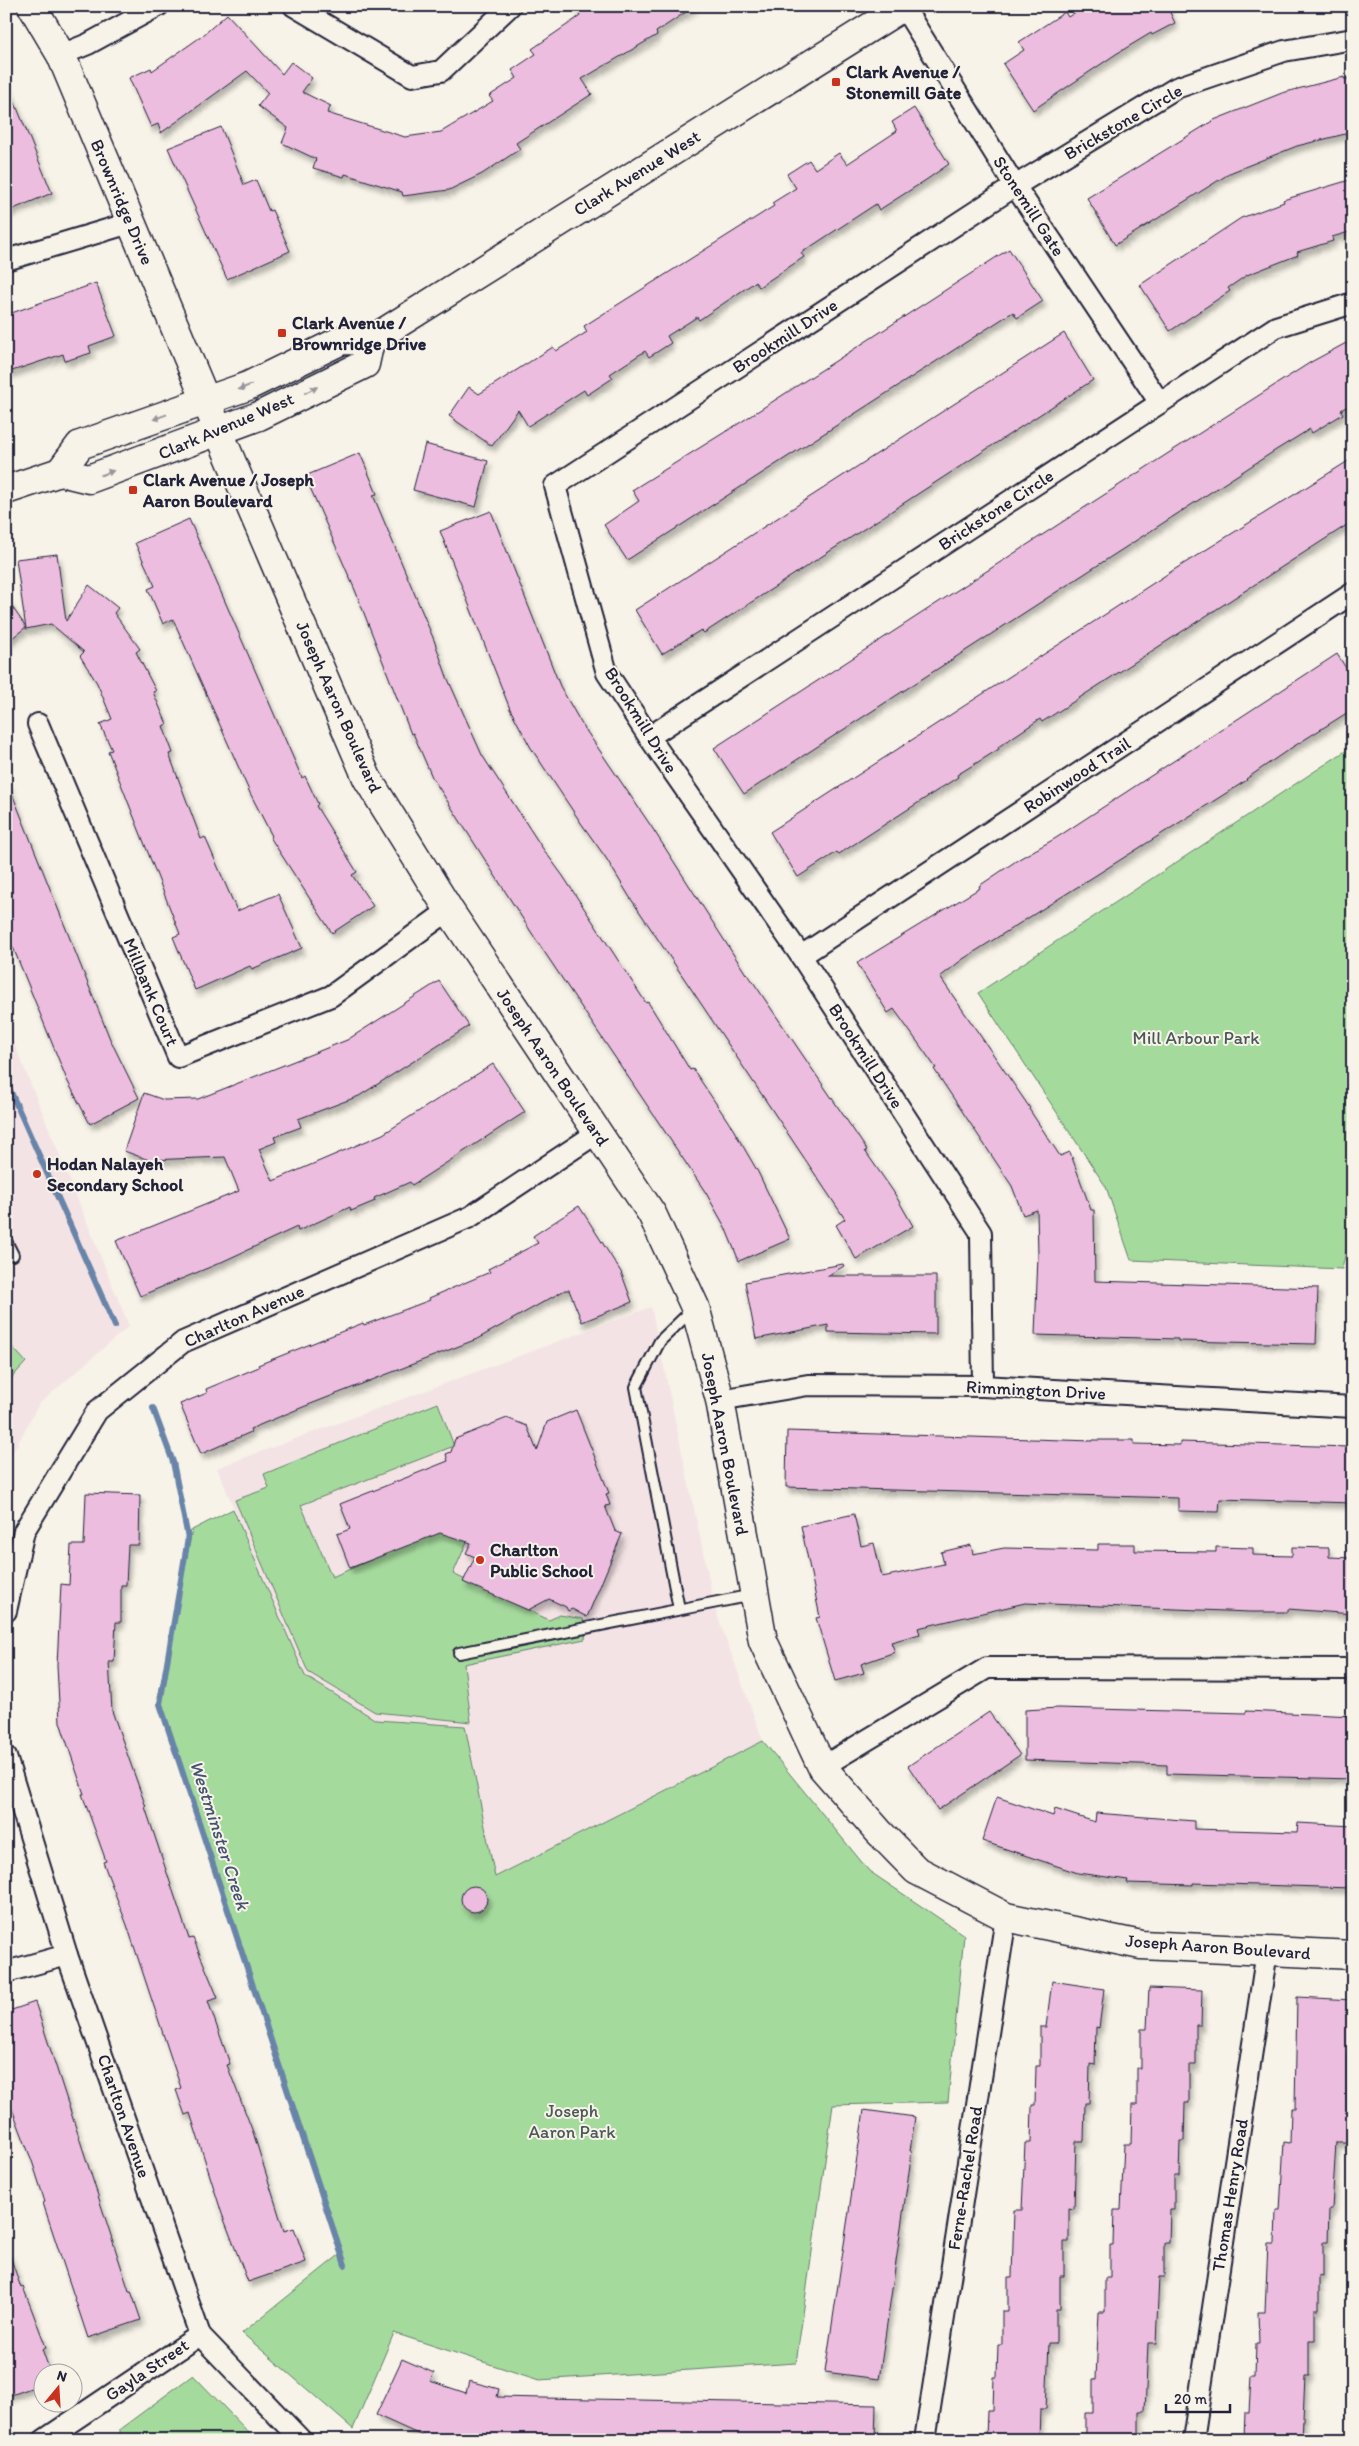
<svg xmlns="http://www.w3.org/2000/svg" width="1359" height="2446" font-family="Itim,sans-serif">
	<style>
		.built { fill: #f4e3e5 }
		.green { fill: #a5da9d; stroke: #647e6c }
		.lines { fill: none; stroke-linecap: round; stroke-linejoin: round }
		.stream { stroke: #6784a8; stroke-width: 6 }
		.building { fill: #ecbdde; stroke: #22223b; filter: url(#shadow) }
		.lane-casing { stroke: #22223b; stroke-width: 14 }
		.street-casing { stroke: #22223b; stroke-width: 24 }
		.secondary-casing { stroke: #22223b; stroke-width: 31 }
		.lane { stroke: #f7f3e8; stroke-width: 10 }
		.street { stroke: #f7f3e8; stroke-width: 20 }
		.secondary { stroke: #f7f3e8; stroke-width: 28 }
		.oneway { fill: #97959a }
		.poi-dot { fill: #c8321e; stroke: #f7f3e8; stroke-width: 2 }
		.labels { text-anchor: middle; dominant-baseline: central; stroke-width: 4; stroke-linejoin: round; paint-order: stroke }
		.poi-label { font-size: 18px; font-weight: bold; fill: #22223b; stroke: #f7f3e8; text-anchor: start }
		.street-label { font-size: 18px; fill: #22223b; stroke: #f7f3e8 }
		.park-label { font-size: 18px; fill: #495958; stroke: #f7f3e8 }
		.water-label { font-size: 19px; font-style: italic; fill: #445372; stroke: #f7f3e8 }
	</style>
	<defs>
		<filter id="shadow"><feDropShadow dx="3" dy="5.5" stdDeviation="2.5" flood-color="#0004"/></filter>
	</defs>
	<rect width="100%" height="100%" fill="#f7f3e8"/>
	<filter id="ink" filterUnits="userSpaceOnUse"><feTurbulence type="fractalNoise" baseFrequency=".02" numOctaves="2"/><feDisplacementMap in="SourceGraphic" scale="10" xChannelSelector="R" yChannelSelector="G"/><feConvolveMatrix kernelMatrix="1 2 1 2 8 2 1 2 1" color-interpolation-filters="sRGB"/></filter>
	<g filter="url(#ink)">
		<!-- built -->
		<g class="built">
			<path d="M 6,1023 L 129,1326 L 38,1405 L 6,1466 Z"/>
			<path d="M 651,1307 L 716,1612 L 763,1741 L 495,1877 L 465,1726 L 376,1720 L 305,1676 L 217,1468 Z"/>
		</g>
		<!-- green -->
		<g class="green">
			<path d="M 1353,746 L 1353,1220 L 1342,1269 L 1131,1260 L 1106,1187 L 978,993 Z"/>
			<path d="M 6,1340 L 26,1362 L 6,1384 Z"/>
			<path d="M 438,1403 L 454,1446 L 301,1505 L 332,1577 L 463,1520 L 473,1528 L 453,1574 L 549,1620 L 560,1615 L 583,1619 L 586,1632 L 585,1639 L 464,1664 L 471,1722 L 375,1712 L 308,1672 L 235,1500 L 269,1488 L 264,1474 Z"/>
			<path d="M 233,1509 L 305,1676 L 376,1720 L 465,1726 L 495,1877 L 763,1741 L 869,1871 L 964,1935 L 948,2102 L 833,2105 L 796,2363 L 539,2380 L 394,2333 L 353,2429 L 242,2333 L 343,2252 L 158,1698 L 192,1530 Z"/>
			<path d="M 193,2375 L 256,2440 L 120,2440 L 120,2429 Z"/>
		</g>
		<g class="lines">
			<!-- stream -->
			<g class="stream">
				<path d="M 6,1081 L 115,1326"/>
				<path d="M 153,1408 L 173,1462 L 188,1538 L 160,1704 L 345,2265"/>
			</g>
		</g>
		<!-- building -->
		<g class="building">
			<path d="M 574,6 L 695,6 L 656,32 L 657,35 L 582,79 L 592,94 L 516,143 L 520,149 L 482,174 L 449,190 L 403,196 L 402,192 L 345,174 L 344,177 L 313,168 L 316,159 L 282,143 L 288,128 L 258,106 L 268,93 L 247,71 L 161,133 L 158,124 L 151,127 L 129,78 L 151,68 L 152,71 L 202,36 L 227,14 L 282,74 L 291,62 L 312,78 L 302,92 L 331,106 L 327,113 L 405,137 L 441,132 L 493,101 L 489,96 L 517,78 L 512,70 L 536,54 L 532,49 L 580,16 Z"/>
			<path d="M 1085,6 L 1167,6 L 1175,23 L 1152,35 L 1151,33 L 1116,54 L 1033,110 L 1003,64 L 1024,50 L 1019,42 L 1065,12 L 1068,17 Z"/>
			<path d="M 1344,77 L 1344,79 L 1353,78 L 1353,132 L 1297,146 L 1232,172 L 1115,245 L 1087,198 L 1214,120 L 1282,93 Z"/>
			<path d="M 6,81 L 52,193 L 6,212 Z"/>
			<path d="M 914,108 L 949,164 L 926,180 L 879,210 L 876,204 L 801,253 L 804,257 L 759,287 L 755,282 L 699,320 L 697,317 L 667,336 L 671,343 L 649,357 L 645,351 L 610,374 L 613,378 L 587,395 L 584,390 L 528,426 L 518,410 L 492,446 L 449,416 L 469,387 L 479,394 L 553,347 L 556,351 L 587,332 L 584,326 L 774,206 L 772,203 L 796,188 L 787,174 L 809,160 L 815,169 L 839,153 L 847,164 L 897,131 L 892,122 Z"/>
			<path d="M 221,127 L 244,185 L 256,180 L 269,211 L 272,210 L 290,251 L 227,279 L 168,148 Z"/>
			<path d="M 1353,179 L 1353,231 L 1332,237 L 1333,241 L 1297,252 L 1298,255 L 1247,275 L 1228,288 L 1230,291 L 1170,331 L 1140,285 L 1241,218 L 1284,202 L 1283,200 Z"/>
			<path d="M 1009,249 L 1043,301 L 1017,318 L 1013,312 L 627,560 L 604,525 L 639,501 L 632,490 L 741,422 Z"/>
			<path d="M 96,283 L 116,336 L 89,346 L 91,353 L 65,361 L 63,354 L 6,373 L 6,315 Z"/>
			<path d="M 1064,333 L 1093,380 L 704,633 L 701,630 L 662,654 L 635,610 Z"/>
			<path d="M 1346,343 L 1353,354 L 1353,403 L 1341,410 L 1343,414 L 1312,433 L 1310,429 L 1276,450 L 744,794 L 714,748 L 1167,454 L 1311,362 Z"/>
			<path d="M 425,444 L 488,461 L 476,507 L 413,490 Z"/>
			<path d="M 360,453 L 377,494 L 373,495 L 434,640 L 447,677 L 482,755 L 541,846 L 563,876 L 646,1003 L 648,1002 L 690,1070 L 693,1069 L 733,1129 L 758,1172 L 790,1239 L 739,1261 L 725,1227 L 706,1193 L 535,938 L 432,777 L 413,733 L 411,734 L 355,590 L 305,476 Z"/>
			<path d="M 1353,458 L 1353,521 L 1042,722 L 1040,719 L 998,747 L 999,749 L 957,775 L 958,777 L 839,854 L 837,852 L 798,877 L 770,832 L 1172,571 Z"/>
			<path d="M 491,511 L 560,686 L 581,723 L 651,826 L 746,974 L 747,973 L 867,1150 L 865,1151 L 893,1191 L 913,1226 L 856,1259 L 836,1225 L 845,1219 L 629,896 L 606,858 L 581,823 L 531,748 L 510,709 L 440,531 Z"/>
			<path d="M 189,519 L 302,778 L 305,776 L 318,804 L 316,806 L 357,872 L 352,875 L 373,906 L 332,933 L 270,837 L 272,836 L 250,793 L 173,619 L 163,624 L 148,589 L 155,586 L 135,543 Z"/>
			<path d="M 57,554 L 66,621 L 89,585 L 118,608 L 114,613 L 140,649 L 136,652 L 156,691 L 153,692 L 167,724 L 163,726 L 173,753 L 169,754 L 201,839 L 205,837 L 237,911 L 278,894 L 302,948 L 252,969 L 250,966 L 195,990 L 173,937 L 180,934 L 108,751 L 112,750 L 100,724 L 112,719 L 97,683 L 80,656 L 84,652 L 51,624 L 26,629 L 16,559 Z"/>
			<path d="M 6,598 L 26,627 L 6,643 Z"/>
			<path d="M 1337,654 L 1353,679 L 1353,709 L 1288,750 L 1246,779 L 1247,780 L 963,959 L 940,977 L 1030,1108 L 1029,1109 L 1060,1156 L 1070,1152 L 1091,1210 L 1094,1210 L 1095,1281 L 1318,1288 L 1316,1344 L 1178,1341 L 1178,1339 L 1035,1335 L 1038,1255 L 1037,1210 L 1023,1215 L 1012,1186 L 934,1069 L 936,1068 L 894,1009 L 888,1013 L 857,963 L 980,888 L 979,886 L 1019,859 L 1056,838 Z"/>
			<path d="M 7,781 L 110,1039 L 139,1098 L 90,1124 L 67,1080 L 6,930 Z"/>
			<path d="M 439,981 L 469,1026 L 359,1096 L 298,1119 L 301,1127 L 274,1137 L 276,1142 L 259,1149 L 273,1181 L 383,1134 L 493,1064 L 525,1112 L 412,1185 L 410,1182 L 374,1198 L 375,1201 L 351,1211 L 350,1207 L 298,1231 L 297,1227 L 215,1265 L 140,1296 L 116,1241 L 239,1191 L 225,1157 L 149,1160 L 124,1151 L 144,1093 L 164,1100 L 198,1099 L 347,1040 Z"/>
			<path d="M 579,1206 L 621,1272 L 632,1302 L 582,1322 L 569,1290 L 565,1290 L 477,1339 L 303,1407 L 250,1429 L 251,1432 L 201,1454 L 180,1404 L 207,1393 L 206,1389 L 259,1367 L 258,1365 L 363,1323 L 364,1325 L 430,1300 L 429,1298 L 490,1272 L 488,1269 L 538,1243 L 533,1236 Z"/>
			<path d="M 843,1264 L 844,1266 L 827,1276 L 936,1276 L 936,1334 L 828,1332 L 828,1325 L 756,1339 L 745,1282 Z"/>
			<path d="M 576,1410 L 609,1493 L 606,1494 L 610,1505 L 605,1506 L 615,1531 L 622,1534 L 587,1617 L 572,1609 L 568,1611 L 566,1607 L 549,1599 L 528,1610 L 463,1582 L 475,1557 L 466,1553 L 471,1543 L 440,1533 L 350,1568 L 337,1534 L 350,1529 L 340,1504 L 448,1461 L 446,1454 L 451,1452 L 455,1439 L 507,1418 L 527,1426 L 537,1451 L 547,1422 Z"/>
			<path d="M 787,1431 L 1093,1441 L 1093,1440 L 1134,1440 L 1134,1444 L 1180,1445 L 1180,1442 L 1350,1447 L 1353,1448 L 1353,1503 L 1220,1499 L 1219,1512 L 1178,1511 L 1178,1498 L 786,1487 Z"/>
			<path d="M 86,1493 L 140,1495 L 139,1545 L 128,1545 L 126,1585 L 121,1585 L 121,1622 L 116,1622 L 114,1662 L 109,1662 L 112,1711 L 146,1807 L 145,1807 L 189,1939 L 193,1938 L 218,1998 L 208,2001 L 230,2064 L 227,2065 L 253,2132 L 284,2231 L 294,2228 L 306,2262 L 248,2282 L 222,2214 L 190,2113 L 185,2115 L 176,2090 L 181,2088 L 127,1925 L 103,1862 L 106,1861 L 82,1794 L 84,1794 L 60,1722 L 57,1665 L 61,1584 L 69,1585 L 71,1545 L 84,1545 Z"/>
			<path d="M 854,1514 L 861,1546 L 874,1543 L 882,1577 L 944,1564 L 941,1552 L 971,1545 L 973,1554 L 1004,1548 L 1098,1550 L 1098,1544 L 1135,1544 L 1135,1551 L 1216,1552 L 1216,1547 L 1253,1548 L 1253,1555 L 1292,1556 L 1292,1547 L 1329,1548 L 1329,1557 L 1353,1558 L 1353,1614 L 1288,1609 L 1288,1612 L 1250,1612 L 1025,1603 L 918,1628 L 920,1634 L 891,1642 L 895,1652 L 861,1664 L 864,1673 L 835,1681 L 816,1618 L 820,1617 L 801,1526 Z"/>
			<path d="M 1058,1708 L 1246,1713 L 1246,1711 L 1353,1716 L 1353,1779 L 1167,1774 L 1167,1765 L 1025,1760 L 1025,1710 Z"/>
			<path d="M 989,1712 L 1020,1755 L 938,1810 L 908,1766 Z"/>
			<path d="M 997,1797 L 1053,1816 L 1055,1809 L 1095,1822 L 1096,1813 L 1194,1821 L 1194,1829 L 1297,1832 L 1298,1823 L 1353,1826 L 1353,1888 L 1193,1883 L 1193,1885 L 1127,1883 L 1128,1880 L 1078,1873 L 982,1841 Z"/>
			<circle cx="474" cy="1899" r="13"/>
			<path d="M 1052,1981 L 1104,1989 L 1099,2028 L 1096,2027 L 1095,2065 L 1090,2064 L 1089,2103 L 1085,2103 L 1084,2141 L 1076,2141 L 1074,2209 L 1069,2208 L 1069,2242 L 1064,2242 L 1064,2276 L 1060,2276 L 1060,2309 L 1056,2309 L 1056,2343 L 1049,2343 L 1046,2409 L 1040,2409 L 1039,2440 L 986,2440 L 987,2410 L 993,2410 L 994,2377 L 997,2377 L 998,2344 L 1002,2344 L 1002,2311 L 1008,2311 L 1008,2277 L 1012,2277 L 1014,2210 L 1022,2210 L 1025,2143 L 1031,2143 L 1032,2105 L 1035,2105 L 1036,2066 L 1040,2066 L 1040,2027 L 1046,2027 Z"/>
			<path d="M 1149,1988 L 1202,1990 L 1201,2025 L 1196,2025 L 1196,2065 L 1189,2065 L 1189,2103 L 1185,2103 L 1184,2141 L 1180,2141 L 1179,2175 L 1174,2175 L 1174,2210 L 1170,2210 L 1169,2243 L 1164,2243 L 1164,2277 L 1159,2277 L 1156,2343 L 1148,2343 L 1145,2411 L 1139,2411 L 1139,2440 L 1085,2440 L 1085,2413 L 1093,2413 L 1093,2379 L 1096,2379 L 1099,2312 L 1105,2312 L 1105,2278 L 1110,2278 L 1110,2245 L 1113,2245 L 1114,2210 L 1121,2210 L 1124,2144 L 1131,2144 L 1132,2105 L 1137,2105 L 1137,2068 L 1141,2068 L 1141,2029 L 1147,2029 Z"/>
			<path d="M 1297,1997 L 1353,2000 L 1353,2054 L 1347,2054 L 1347,2111 L 1352,2111 L 1351,2142 L 1336,2142 L 1332,2209 L 1329,2209 L 1328,2242 L 1323,2242 L 1323,2276 L 1319,2275 L 1319,2309 L 1315,2309 L 1315,2341 L 1309,2341 L 1309,2376 L 1305,2376 L 1302,2440 L 1244,2440 L 1245,2412 L 1249,2412 L 1251,2377 L 1255,2377 L 1256,2344 L 1259,2344 L 1258,2312 L 1265,2312 L 1268,2244 L 1275,2244 L 1276,2210 L 1280,2210 L 1284,2142 L 1290,2143 L 1291,2109 L 1295,2109 Z"/>
			<path d="M 35,2002 L 129,2291 L 131,2291 L 141,2320 L 88,2338 L 43,2203 L 45,2202 L 33,2164 L 6,2093 L 6,2012 Z"/>
			<path d="M 864,2110 L 915,2117 L 910,2151 L 912,2151 L 879,2379 L 825,2372 Z"/>
			<path d="M 9,2253 L 21,2288 L 23,2287 L 46,2347 L 42,2349 L 51,2374 L 42,2374 L 42,2384 L 6,2397 L 6,2254 Z"/>
			<path d="M 402,2359 L 434,2373 L 430,2381 L 466,2393 L 469,2381 L 499,2389 L 497,2397 L 876,2405 L 875,2440 L 438,2440 L 418,2434 L 376,2415 Z"/>
		</g>
		<g class="lines">
			<!-- lane casing -->
			<g class="lane-casing">
				<g id="lane">
					<path d="M 6,1241 L 13,1255"/>
					<path d="M 679,1609 L 636,1387 L 660,1341 L 693,1309"/>
					<path d="M 459,1653 L 753,1595"/>
				</g>
			</g>
			<!-- street casing -->
			<g class="street-casing">
				<g id="street">
					<path d="M 294,6 L 412,76 L 441,71 L 510,6"/>
					<path d="M 903,6 L 1015,186 L 1160,403"/>
					<path d="M 61,55 L 88,44 L 158,6"/>
					<path d="M 6,260 L 130,223"/>
					<path d="M 38,724 L 178,1057 L 331,996 L 449,910"/>
					<path d="M 649,737 L 1276,327 L 1353,303"/>
					<path d="M 801,956 L 1353,593"/>
					<path d="M 983,1386 L 981,1233 L 801,956 L 649,737 L 607,673 L 555,486 L 1015,186 L 1176,88 L 1284,51 L 1353,39"/>
					<path d="M 720,1400 L 808,1385 L 983,1386 L 1353,1407"/>
					<path d="M 6,1611 L 24,1531 L 97,1411 L 183,1342 L 470,1217 L 597,1133"/>
					<path d="M 6,1757 L 67,1955 L 200,2335 L 301,2440"/>
					<path d="M 822,1767 L 987,1668 L 1353,1669"/>
					<path d="M 6,1972 L 67,1955"/>
					<path d="M 44,2440 L 200,2335"/>
					<path d="M 925,2440 L 1006,1917"/>
					<path d="M 1193,2440 L 1267,1951"/>
				</g>
			</g>
			<!-- secondary casing -->
			<g class="secondary-casing">
				<g id="secondary">
					<path d="M 32,6 L 61,55 L 232,463 L 367,778 L 449,910 L 652,1214 L 695,1307 L 720,1400 L 763,1641 L 822,1767 L 879,1832 L 916,1870 L 1006,1917 L 1141,1945 L 1353,1955"/>
					<path d="M 60,472 L 80,445 L 248,386 L 342,340 L 370,341 L 904,6"/>
					<path d="M 6,490 L 60,472 L 89,479 L 259,416 L 365,364 L 370,341"/>
				</g>
			</g>
			<!-- lane -->
			<use href="#lane" class="lane"/>
			<!-- street -->
			<use href="#street" class="street"/>
			<!-- secondary -->
			<use href="#secondary" class="secondary"/>
		</g>
		<!-- one-way arrows -->
		<defs><path id="oneway-solid" d="M-6-.8H1V-3.2L6.5 0L1 3.2V.8H-6Z" transform="scale(1.25)"/></defs>
		<g class="oneway">
			<use href="#oneway-solid" transform="translate(245 387) rotate(159)"/>
			<use href="#oneway-solid" transform="translate(311 390) rotate(-26)"/>
			<use href="#oneway-solid" transform="translate(160 417) rotate(160)"/>
			<use href="#oneway-solid" transform="translate(107 473) rotate(-20)"/>
		</g>
	</g>
	<!-- markers -->
	<g class="poi-dot">
		<rect x="831" y="77" width="10" height="10" rx="2.5"/>
		<rect x="277" y="328" width="10" height="10" rx="2.5"/>
		<rect x="128" y="485" width="10" height="10" rx="2.5"/>
		<circle cx="37" cy="1174" r="5"/>
		<circle cx="480" cy="1560" r="5"/>
	</g>
	<g class="labels">
		<!-- poi labels -->
		<g class="poi-label">
			<text x="846" y="72">Clark Avenue /<tspan x="846" dy="21">Stonemill Gate</tspan></text>
			<text x="292" y="323">Clark Avenue /<tspan x="292" dy="21">Brownridge Drive</tspan></text>
			<text x="143" y="480">Clark Avenue / Joseph<tspan x="143" dy="21">Aaron Boulevard</tspan></text>
			<text x="47" y="1164">Hodan Nalayeh<tspan x="47" dy="21">Secondary School</tspan></text>
			<text x="490" y="1550">Charlton<tspan x="490" dy="21">Public School</tspan></text>
		</g>
		<!-- street labels -->
		<g class="street-label">
			<text transform="translate(1123 122) rotate(-30)">Brickstone Circle</text>
			<text transform="translate(637 173) rotate(-32)">Clark Avenue West</text>
			<text transform="translate(122 202) rotate(67)">Brownridge Drive</text>
			<text transform="translate(1029 206) rotate(57)">Stonemill Gate</text>
			<text transform="translate(785 336) rotate(-33)">Brookmill Drive</text>
			<text transform="translate(226 426) rotate(-23)">Clark Avenue West</text>
			<text transform="translate(996 510) rotate(-33)">Brickstone Circle</text>
			<text transform="translate(339 707) rotate(66)">Joseph Aaron Boulevard</text>
			<text transform="translate(641 720) rotate(58)">Brookmill Drive</text>
			<text transform="translate(1077 775) rotate(-33)">Robinwood Trail</text>
			<text transform="translate(151 992) rotate(67)">Millbank Court</text>
			<text transform="translate(866 1056) rotate(57)">Brookmill Drive</text>
			<text transform="translate(553 1067) rotate(56)">Joseph Aaron Boulevard</text>
			<text transform="translate(244 1316) rotate(-24)">Charlton Avenue</text>
			<text transform="translate(1036 1390) rotate(3)">Rimmington Drive</text>
			<text transform="translate(725 1444) rotate(79)">Joseph Aaron Boulevard</text>
			<text transform="translate(1218 1947) rotate(4)">Joseph Aaron Boulevard</text>
			<text transform="translate(124 2116) rotate(71)">Charlton Avenue</text>
			<text transform="translate(965 2178) rotate(-81)">Ferne-Rachel Road</text>
			<text transform="translate(1230 2195) rotate(-81)">Thomas Henry Road</text>
			<text transform="translate(147 2370) rotate(-34)">Gayla Street</text>
		</g>
		<!-- park labels -->
		<g class="park-label">
			<text x="1196" y="1038">Mill Arbour Park</text>
			<text x="572" y="2111">Joseph<tspan x="572" dy="21">Aaron Park</tspan></text>
		</g>
		<!-- water labels -->
		<g class="water-label">
			<text transform="translate(220 1835) rotate(72)">Westminster Creek</text>
		</g>
	</g>
	<!-- margin -->
	<rect width="1359" height="2446" fill="none" stroke="#f7f3e8" stroke-width="25"/>
	<rect x="12" y="12" width="1334" height="2421" fill="none" stroke="#22223b" stroke-width="2" filter="url(#ink)"/>
	<!-- north arrow -->
	<g transform="translate(58 2388) rotate(18)"><circle r="24" fill="#f7f3e8" stroke="#a29fa3"/>
	<path d="M0-4L9 19L0 12L-9 19Z" fill="#c8321e"/>
	<text y="-8" font-size="14" font-weight="bold" text-anchor="middle" fill="#22223b">N</text>
	</g>
	<!-- scale -->
	<path d="M1166 2404v8h64v-8" fill="none" stroke="#22223b" stroke-width="2.5"/>
	<text x="1174" y="2404" font-size="15" fill="#22223b" stroke="#f7f3e8" stroke-width="4" paint-order="stroke">20 m</text>
</svg>
